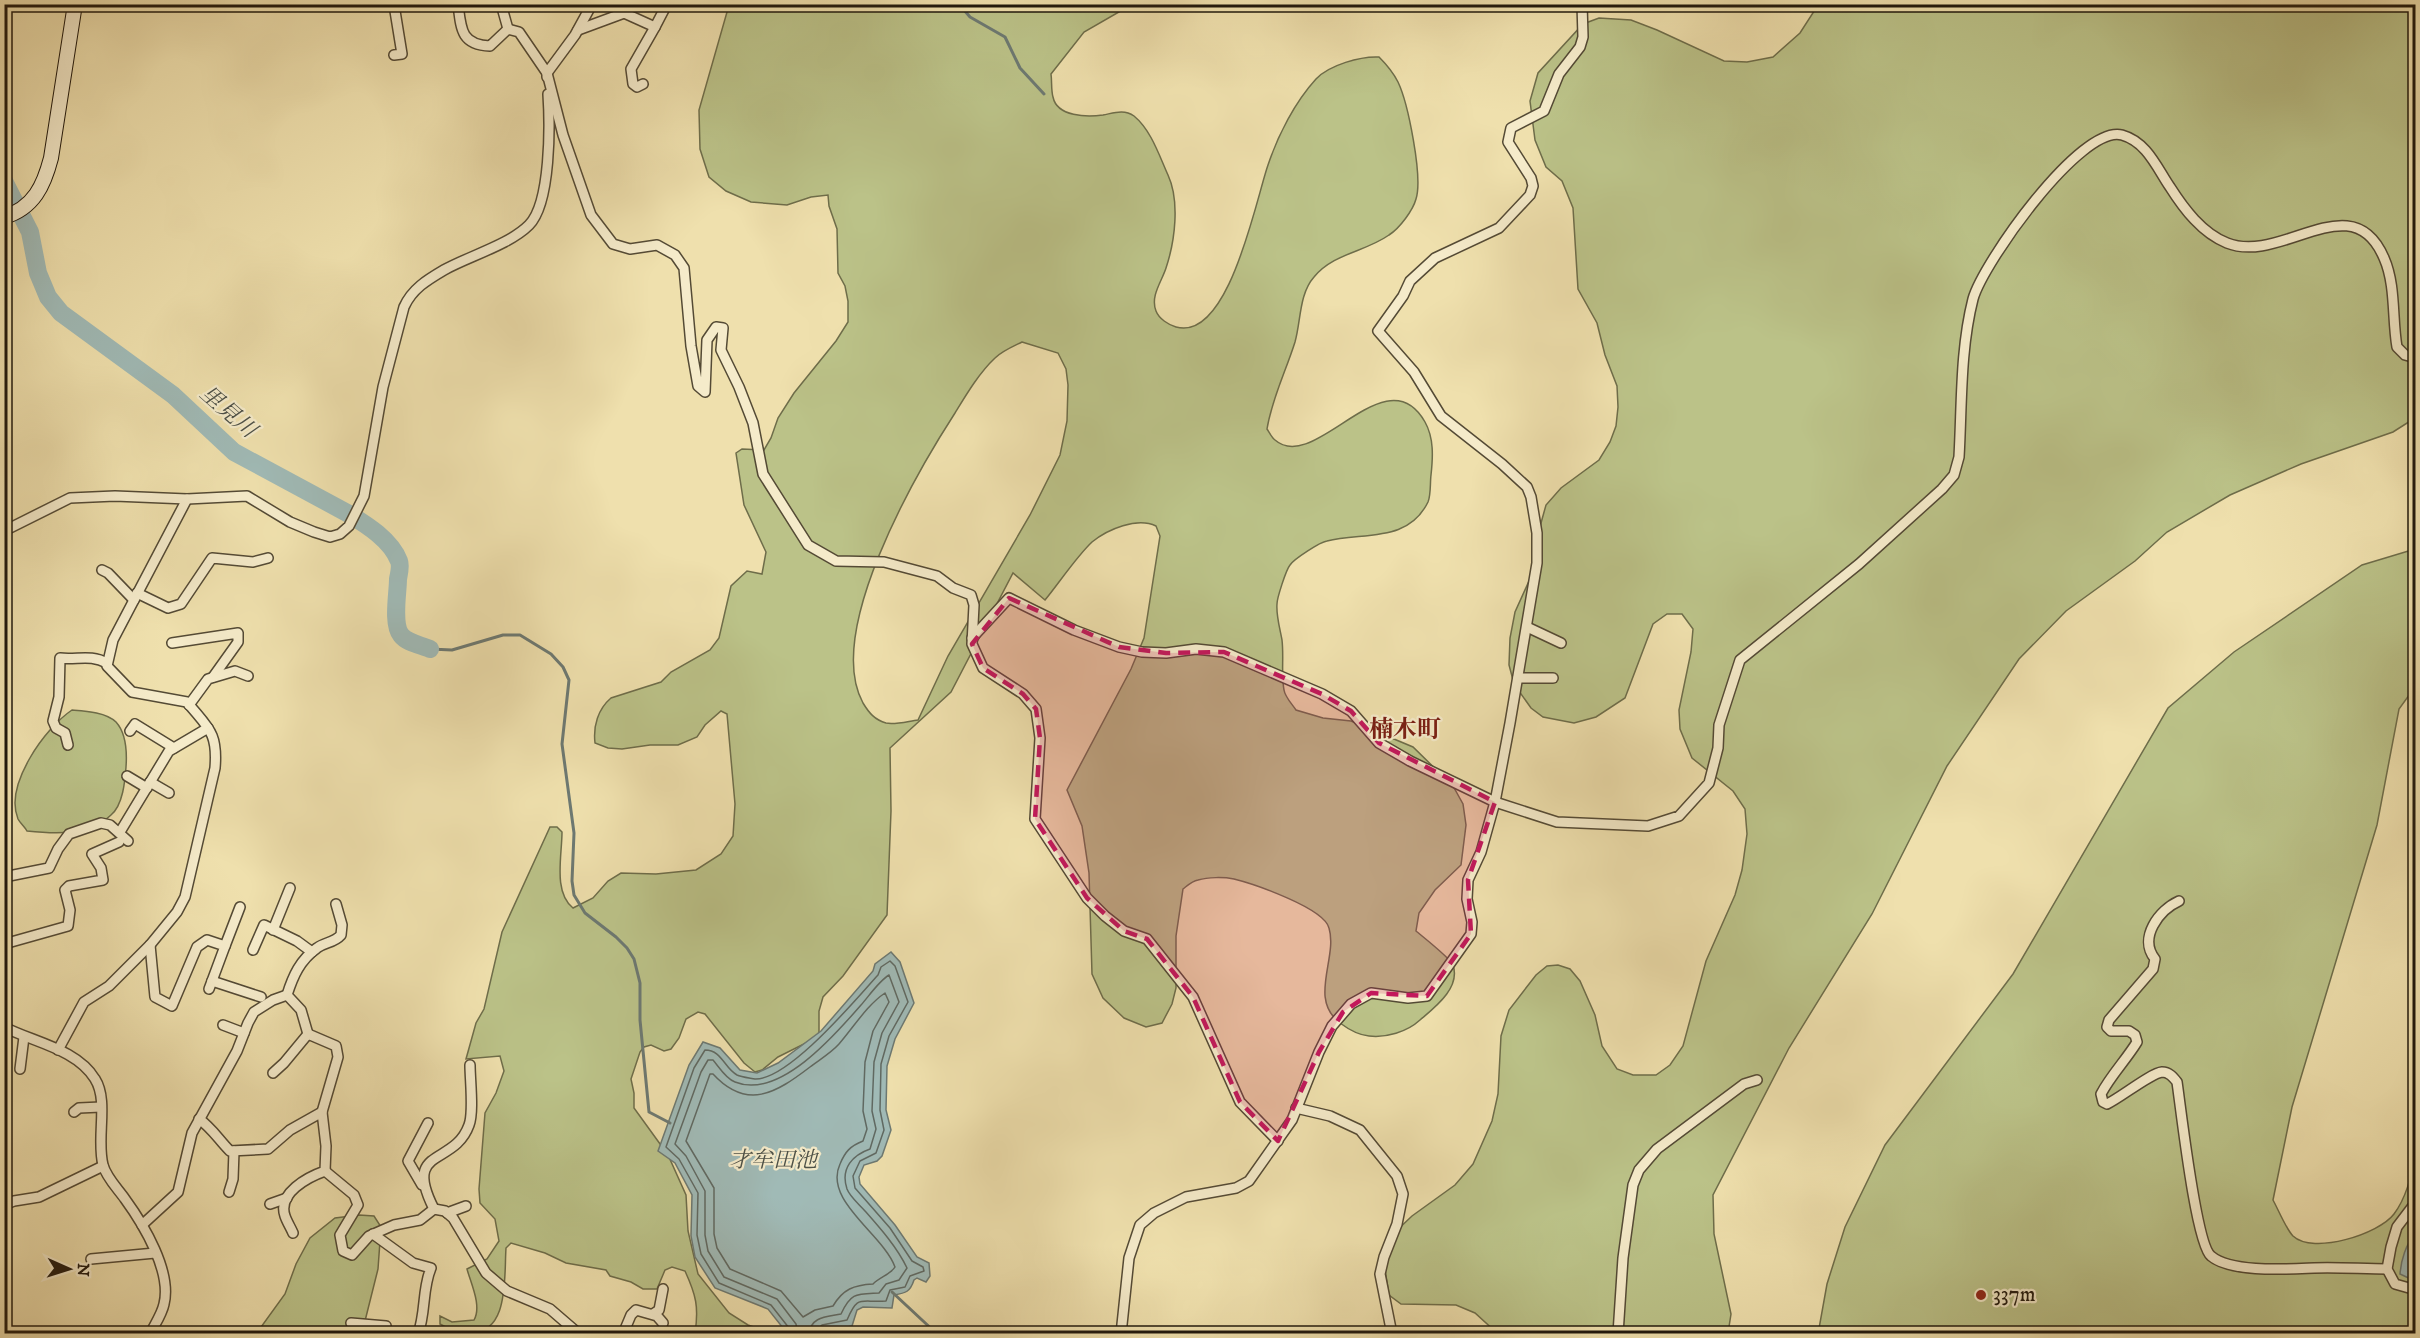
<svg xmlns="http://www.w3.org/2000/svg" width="2420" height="1338" font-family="'IM FELL DW Pica','Noto Serif JP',serif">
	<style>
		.green { fill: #bbc288; stroke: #6e6d4a; stroke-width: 1.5; fill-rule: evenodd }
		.water { fill: #a0bab6; stroke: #6d7972; stroke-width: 1.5 }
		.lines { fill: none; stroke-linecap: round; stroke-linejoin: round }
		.shore { stroke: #606962; stroke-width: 1.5 }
		.stream { stroke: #6d7972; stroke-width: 3 }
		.river { stroke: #a0bab6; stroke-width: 18 }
		.street-casing { stroke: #544a35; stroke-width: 12 }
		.secondary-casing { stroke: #20180d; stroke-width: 16 }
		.street { stroke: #f5ebca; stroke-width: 9 }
		.secondary { stroke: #f5ebca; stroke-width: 14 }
		.marked { fill: #c2185b; fill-opacity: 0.2; stroke: #c2185b; stroke-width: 4.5; stroke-dasharray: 12 8; stroke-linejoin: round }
		.poi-dot { fill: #8f2418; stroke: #f5ebca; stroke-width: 2 }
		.labels { text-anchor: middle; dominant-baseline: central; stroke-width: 4.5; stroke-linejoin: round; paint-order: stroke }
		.poi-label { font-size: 21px; fill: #20180d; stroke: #f5ebca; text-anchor: start }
		.water-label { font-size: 22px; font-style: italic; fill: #4d5148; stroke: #f5ebca }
		.quarter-label { font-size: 24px; font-weight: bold; fill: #7a1f14; stroke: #f5ebca }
	</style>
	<rect width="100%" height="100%" fill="#efe0ad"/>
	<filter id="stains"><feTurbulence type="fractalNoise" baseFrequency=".00333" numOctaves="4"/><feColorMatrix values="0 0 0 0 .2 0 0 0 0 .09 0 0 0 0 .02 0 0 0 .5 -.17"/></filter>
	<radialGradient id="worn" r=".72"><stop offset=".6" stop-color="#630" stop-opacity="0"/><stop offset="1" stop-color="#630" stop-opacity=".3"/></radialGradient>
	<!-- green -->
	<g class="green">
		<path d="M 729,5 L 1139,5 L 1124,9 L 1084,32 L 1051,74 C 1052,81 1051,90 1053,97 C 1057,117 1087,117 1103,115 C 1114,113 1124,109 1134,116 C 1151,130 1159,155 1168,175 C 1180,201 1175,241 1166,268 C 1162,281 1150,296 1156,311 C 1159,319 1169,325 1176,327 C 1229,342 1256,199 1268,165 C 1278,135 1295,102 1316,79 C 1329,65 1361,56 1379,57 C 1387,65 1393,72 1398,82 C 1408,103 1423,177 1416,199 C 1413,210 1400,228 1389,235 C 1365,252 1334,253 1314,277 C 1299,294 1301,321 1295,342 C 1286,371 1272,398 1267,429 C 1269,432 1272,438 1275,440 C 1315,475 1386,353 1425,422 C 1434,438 1433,457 1431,475 C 1430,483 1431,495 1428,502 C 1408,543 1364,532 1327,541 C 1320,542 1294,559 1290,565 C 1286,570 1277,598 1277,604 C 1276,615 1280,629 1282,640 C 1284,657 1281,674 1284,690 C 1285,697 1292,704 1296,710 L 1323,718 L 1351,721 L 1413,747 L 1453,786 L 1463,804 L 1466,825 L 1461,865 L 1435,890 L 1419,913 L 1416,931 C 1423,937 1450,958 1453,965 C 1461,988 1434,1008 1420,1020 C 1407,1032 1386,1038 1369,1036 C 1358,1035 1348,1029 1340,1023 C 1308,999 1338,958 1329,928 C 1324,908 1254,884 1234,879 C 1224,877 1208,877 1198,880 C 1192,881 1187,886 1183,889 L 1176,936 L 1176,988 L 1172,1004 L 1162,1023 L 1146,1027 L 1124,1018 L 1103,998 L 1092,974 L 1089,873 L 1082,826 L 1067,790 L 1131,669 L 1144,638 L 1160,536 L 1156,526 C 1137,517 1108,529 1092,542 C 1077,556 1059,583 1045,600 L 1013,573 L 951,692 L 890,748 L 891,811 L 887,915 L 843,976 L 823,997 L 819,1011 L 819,1032 L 816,1038 L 778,1057 L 762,1070 L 755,1072 L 744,1063 L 705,1014 L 698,1012 L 686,1019 L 679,1038 L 671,1049 L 664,1051 L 651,1045 L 644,1047 L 640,1052 L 631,1079 L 634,1093 L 634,1108 L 668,1155 L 686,1195 L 688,1231 L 698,1274 L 729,1313 L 748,1325 L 771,1333 L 695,1333 C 699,1307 696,1295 685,1271 L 672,1267 L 665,1270 L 657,1289 L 643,1289 L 631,1282 L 610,1276 L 606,1270 L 566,1263 L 545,1253 L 511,1243 L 506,1248 C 504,1276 510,1338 466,1332 C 455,1330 450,1330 440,1324 L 440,1316 L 452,1322 L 474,1320 C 482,1306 471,1284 467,1269 L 487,1259 L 499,1241 L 495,1219 L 480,1203 L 479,1189 L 485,1113 L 496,1093 L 504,1071 L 500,1056 L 466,1059 L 476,1023 L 484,1009 L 502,932 L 550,827 L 557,827 L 562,832 C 562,856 553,892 573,908 L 593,898 L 608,881 L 621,873 L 656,874 L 696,870 L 721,854 L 733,836 L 735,804 L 727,714 L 721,711 L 705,725 L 697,737 L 678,745 L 650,745 L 622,749 L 608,748 L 595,743 C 593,726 598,709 611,698 L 661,682 L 671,672 L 710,650 L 719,638 L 731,586 L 747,571 L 762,574 L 766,552 L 744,505 L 736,453 L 742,449 L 764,450 L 771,438 L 778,418 L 794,393 L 836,341 L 848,322 L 848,301 L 845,286 L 838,273 L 837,229 L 829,206 L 828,195 L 811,197 L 787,205 L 751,202 L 726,191 L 709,177 L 700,149 L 699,110 ZM 1022,342 L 1058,353 L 1066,369 L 1068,385 L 1067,421 L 1060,455 L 1030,515 L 948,656 L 918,720 C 909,721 895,725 886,723 C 875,720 869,713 863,703 C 824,632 915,475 955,413 C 966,395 979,373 995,358 C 1002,351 1014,346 1022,342 Z"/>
		<path d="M 1818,5 L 2415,5 L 2415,418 L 2393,432 L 2301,464 L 2230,495 L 2167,532 L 2135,561 L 2066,611 L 2019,659 L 1947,766 L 1872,914 L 1789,1048 L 1713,1195 L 1714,1234 L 1731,1314 L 1728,1333 L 1497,1333 L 1475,1313 L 1456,1305 L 1401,1304 L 1389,1295 L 1384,1263 L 1392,1235 L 1412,1216 L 1455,1185 L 1473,1164 L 1492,1121 L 1498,1094 L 1501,1036 L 1509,1010 L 1536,975 L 1547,966 L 1558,965 L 1570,969 L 1580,981 L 1595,1015 L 1602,1046 L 1617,1069 L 1633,1075 L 1656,1075 L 1670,1065 L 1683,1046 L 1706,961 L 1735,895 L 1742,870 L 1747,834 L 1745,809 L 1733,791 L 1692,758 L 1680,729 L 1679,710 L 1691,652 L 1693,629 L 1682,614 L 1667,614 L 1653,624 L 1625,698 L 1596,717 L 1574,723 L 1543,717 L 1531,708 L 1514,684 L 1509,665 L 1510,638 L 1515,612 L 1534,570 L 1541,523 L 1546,505 L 1561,488 L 1599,460 L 1610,442 L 1616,426 L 1618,407 L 1617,386 L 1605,355 L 1597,323 L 1578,289 L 1573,208 L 1562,181 L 1546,167 L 1535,140 L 1530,101 L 1538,73 L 1583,24 L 1599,18 L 1631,20 L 1657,30 L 1724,61 L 1747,62 L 1773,57 L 1800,33 Z"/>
		<path d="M 2415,549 L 2415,687 L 2399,709 L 2377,825 L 2292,1107 L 2273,1200 C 2278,1209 2286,1229 2293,1236 C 2313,1255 2379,1234 2394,1214 C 2406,1198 2411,1177 2415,1158 L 2415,1333 L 1818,1334 L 1827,1284 L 1845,1227 L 1885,1145 L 2013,974 L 2168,708 L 2234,652 L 2362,565 Z"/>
		<path d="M 72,710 C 85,711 106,712 116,722 C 126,733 127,753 126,767 C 125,781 123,805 111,815 C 89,836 55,834 27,831 C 25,827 20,823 18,819 C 4,785 45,728 72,710 Z"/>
		<path d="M 359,1215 L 374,1216 L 381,1227 L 378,1269 L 362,1333 L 256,1334 L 285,1294 L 296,1264 L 310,1238 L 335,1218 Z"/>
	</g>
	<!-- water -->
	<g class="water">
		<path d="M 891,952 L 900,962 L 914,1003 L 895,1039 L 887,1066 L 886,1110 L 891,1130 L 882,1156 L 877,1161 L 864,1165 L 859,1177 L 860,1184 L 895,1225 L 917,1257 L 929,1263 L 930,1276 L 926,1282 L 917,1278 L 914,1280 C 910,1292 906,1293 894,1295 L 892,1308 L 863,1307 L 857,1310 L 852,1326 L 818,1333 L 787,1333 L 768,1309 L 715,1288 L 695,1257 L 691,1236 L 692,1195 L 675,1163 L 658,1151 L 689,1065 L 703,1042 L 720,1048 L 740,1070 L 757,1073 L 778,1063 L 821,1031 L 873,971 L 875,964 Z"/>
		<path d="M 2415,1234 L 2415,1281 L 2400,1274 C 2401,1260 2406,1244 2415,1234 Z"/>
	</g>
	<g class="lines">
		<!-- shore -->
		<g class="shore">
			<path d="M 885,993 L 889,1002 L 873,1031 L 865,1062 L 863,1111 L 867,1129 L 863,1141 C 850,1146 845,1152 840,1164 C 823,1201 883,1234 895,1267 C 891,1274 880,1277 873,1284 C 854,1285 843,1289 833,1306 L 815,1310 L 803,1317 L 781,1291 L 730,1269 L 717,1248 L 714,1234 L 714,1188 L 686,1141 L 710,1074 L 713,1074 C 747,1111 776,1093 810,1067 C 819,1060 831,1053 839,1044 C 853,1028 867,1005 885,993 Z"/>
			<path d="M 791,1334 L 789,1328 L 771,1305 L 719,1283 L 701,1254 L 697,1235 L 698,1193 L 679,1159 L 666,1147 L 694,1068 L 705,1050 C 722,1050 724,1068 737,1075 C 741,1077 750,1078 755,1079 C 789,1080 856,999 878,975 L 881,967 L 890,961 L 895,966 L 908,1002 L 889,1036 L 881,1064 L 880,1110 L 884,1130 L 876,1153 L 860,1161 L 853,1176 L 855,1188 L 890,1228 L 912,1261 L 923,1267 L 924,1271 L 910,1276 L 905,1287 L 890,1290 L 886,1301 C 860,1303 858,1294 847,1320 L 822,1325 L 818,1329 L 817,1334"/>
			<path d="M 798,1334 L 796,1324 L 777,1299 L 724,1277 L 708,1251 L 705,1235 L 705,1191 L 686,1156 L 675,1144 L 701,1072 L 708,1060 L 713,1060 C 719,1067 726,1079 735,1082 C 779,1100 835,1035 861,1005 C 869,996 879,981 889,975 L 899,1002 L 882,1033 L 874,1062 L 872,1111 L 876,1129 L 870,1149 C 853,1155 840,1168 847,1189 C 850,1197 859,1204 865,1211 C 880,1228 897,1247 907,1268 L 899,1280 L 886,1284 L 879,1293 C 857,1294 851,1292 841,1314 C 827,1317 811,1316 809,1334"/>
		</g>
		<!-- stream -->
		<g class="stream">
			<path d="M 959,4 L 970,17 L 1005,37 L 1020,68 L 1044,94"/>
			<path d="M 430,649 L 452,650 L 503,635 L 520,635 L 551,654 L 563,667 L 569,680 L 562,744 L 574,833 L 572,881 L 574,895 L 585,913 L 616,937 L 627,948 L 634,959 L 640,983 L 640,1020 L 649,1112 L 670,1123"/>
			<path d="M 892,1292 L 937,1334"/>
		</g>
		<!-- river -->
		<path class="river" d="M 4,181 L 30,232 L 38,273 L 48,297 L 61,313 L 173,395 L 234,452 L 349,514 C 367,525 391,540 399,561 C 401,566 399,574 398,579 C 398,593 392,624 401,635 C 407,643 421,645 430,649"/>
		<!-- street casing -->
		<g class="street-casing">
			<g id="street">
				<path d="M 458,4 C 461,29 461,45 490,46 L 508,29 L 519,32 L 547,73 L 563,135 L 591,215 L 613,244 L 630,249 L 657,245 L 675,255 L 684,268 L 691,346 L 698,386 L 705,392 L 707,340 L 716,327 L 723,328 L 721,350 L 739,387 L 753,423 L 763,474 L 808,545 L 836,561 L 884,562 L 937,576 L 953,588 L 971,595 L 974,605 L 972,644 L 983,668 L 1023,694 L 1036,709 L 1040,738 L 1035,819 L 1087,898 L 1105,916 L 1124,931 L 1147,939 L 1193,997 L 1240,1102 L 1278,1141"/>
				<path d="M 501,4 L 508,29"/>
				<path d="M 655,27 L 667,4"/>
				<path d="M 578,30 L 624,13 L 655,27 L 631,69 L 633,84 L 637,87 L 643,84"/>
				<path d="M 394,55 L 402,54 L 395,11 L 397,4"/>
				<path d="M 547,77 L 547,73 L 575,35 L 592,4"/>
				<path d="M 4,531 L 70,498 L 115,496 L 187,499 L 247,496 L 290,522 L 314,532 L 330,537 L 340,534 L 349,526 L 364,496 L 383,387 L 404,307 C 412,289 427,280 444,270 C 469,256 509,245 529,225 C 551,203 550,124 548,94"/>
				<path d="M 102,570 L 108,573 L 134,600"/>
				<path d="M 137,593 L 168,608 L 181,604 L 212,558 L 253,562 L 268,558"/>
				<path d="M 1527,627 L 1561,643"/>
				<path d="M 972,638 L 1009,598 L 1074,630 L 1119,647 L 1142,652 L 1166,653 L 1196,649 L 1224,652 L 1322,694 L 1351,711 L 1379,743 L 1410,761 L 1495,802 L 1557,822 L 1648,826 L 1679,816 L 1709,783 L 1718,748 L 1719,725 L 1740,660 L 1859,564 L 1942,489 L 1954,475 L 1959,457 C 1962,405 1960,350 1973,299 C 1983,263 2081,124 2122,135 C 2147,142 2157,168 2170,187 C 2184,209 2202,233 2227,243 C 2282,265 2352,183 2384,258 C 2396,285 2392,319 2397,347 L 2405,355 L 2416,358"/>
				<path d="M 172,643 L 238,633 L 238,642 L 213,677"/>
				<path d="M 1518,678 L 1553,678"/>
				<path d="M 189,705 L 208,679 L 235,671 L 248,676"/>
				<path d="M 130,731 L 135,724 L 174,748"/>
				<path d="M 68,745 L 65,733 L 56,728 L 53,721 L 59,697 L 60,658 C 77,660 91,654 107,663"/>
				<path d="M 127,776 L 147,788"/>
				<path d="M 150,782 L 169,793"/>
				<path d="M 120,832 L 169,751 L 208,728"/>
				<path d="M 4,877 L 49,868 L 58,849 L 69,834 L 101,823 L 110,825 L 128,841"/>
				<path d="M 2179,901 C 2159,910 2138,938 2155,959 L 2153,969 L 2109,1020 L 2107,1027 L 2111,1031 L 2129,1031 L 2135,1035 L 2137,1042 C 2126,1060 2111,1075 2101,1094 L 2103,1102 L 2107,1104 C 2120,1098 2151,1073 2162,1072 C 2169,1072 2173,1077 2177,1082 C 2181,1109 2196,1244 2211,1256 C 2231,1273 2288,1269 2314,1268 C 2338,1267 2363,1269 2387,1269"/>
				<path d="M 273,930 L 290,888"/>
				<path d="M 4,944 L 68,926 L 70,910 L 65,890 L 69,886 L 103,880 L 101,868 L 92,854 L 119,842"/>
				<path d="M 150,945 L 155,997 L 172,1006 L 197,947 L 207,940 L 225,946 L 209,989"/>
				<path d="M 225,946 L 240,907"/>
				<path d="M 253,950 L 264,925 L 297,941 L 312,952"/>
				<path d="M 212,981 L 261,997"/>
				<path d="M 2416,990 L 2416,1015"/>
				<path d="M 223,1025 L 244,1033"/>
				<path d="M 4,1027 C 33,1042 77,1049 95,1079 C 109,1101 96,1138 103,1165 C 106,1177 118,1189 125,1199 C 144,1225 172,1272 164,1304 C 162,1314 155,1324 150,1334"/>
				<path d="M 308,1034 L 301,1010 L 287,995 C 293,976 300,960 317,948 C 325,942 334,943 341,935 L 342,925 L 336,904"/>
				<path d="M 58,1050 L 84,1002 L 109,986 L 150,945 L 177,912 L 185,897 L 215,768 C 218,732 208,728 187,702 L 132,692 L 107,666 L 113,640 L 187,499"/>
				<path d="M 20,1069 L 24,1037"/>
				<path d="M 273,1073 L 284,1063 L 308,1034 L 336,1046 L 338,1057 L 322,1112"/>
				<path d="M 1296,1108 L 1330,1116 L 1360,1130 L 1397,1176 L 1403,1194 L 1397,1224 L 1384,1257 L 1380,1274 L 1392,1334"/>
				<path d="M 74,1112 L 79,1108 L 101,1107"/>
				<path d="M 199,1119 C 212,1128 219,1140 230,1151 L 268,1149 L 290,1130 L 322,1112 L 326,1146 L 325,1171 C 308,1177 277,1193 285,1216 C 287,1222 291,1228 293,1233"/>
				<path d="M 325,1171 L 354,1195 L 358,1205 L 340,1235 L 343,1251 L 352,1255 L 369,1236 L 394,1225 L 420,1220 L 434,1209 L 445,1211 L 453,1218 L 486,1273 L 507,1291 L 550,1309 L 579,1334"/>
				<path d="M 422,1185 L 408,1161 L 428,1123"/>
				<path d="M 229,1192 L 233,1179 L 234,1151"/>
				<path d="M 2416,1202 L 2397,1227 L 2391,1247 L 2387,1269 L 2395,1284 L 2416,1290"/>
				<path d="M 270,1204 L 287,1198"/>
				<path d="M 4,1205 L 14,1201 L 39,1197 L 103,1166"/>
				<path d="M 434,1209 C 402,1146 454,1167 469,1125 C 474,1112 470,1080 470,1065"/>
				<path d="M 447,1213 L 466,1206"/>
				<path d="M 142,1225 L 178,1192 L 192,1133 L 237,1051 L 248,1023 L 254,1012 L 273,1000 L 287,995"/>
				<path d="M 373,1234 L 413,1263 L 431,1268 C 422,1289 426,1312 418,1334"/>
				<path d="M 91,1259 L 155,1253"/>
				<path d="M 653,1314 L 659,1310 L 663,1289"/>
				<path d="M 351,1323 L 386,1326 L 386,1334"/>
				<path d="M 623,1334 L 631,1315 L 636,1310 L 657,1316 L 663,1323"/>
				<path d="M 1121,1334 L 1129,1258 L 1140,1225 L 1154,1213 L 1186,1197 L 1236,1188 L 1249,1181 L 1292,1120 L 1319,1052 L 1332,1026 L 1351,1004 L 1371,993 L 1408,998 L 1427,996 L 1471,934 L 1472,922 L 1467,899 L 1468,880 L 1481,852 L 1495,802 L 1510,723 L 1537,563 L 1537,533 L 1531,497 L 1527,487 L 1502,464 L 1441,416 L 1414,372 L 1378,331 L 1403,296 L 1410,281 L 1435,258 L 1499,228 L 1530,195 L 1533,186 L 1531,178 L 1508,142 L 1511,128 L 1544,111 L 1559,74 L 1580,47 L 1583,37 L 1582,4"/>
				<path d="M 1618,1334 L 1623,1258 L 1633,1185 L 1639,1170 L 1657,1149 L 1744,1084 L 1757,1080"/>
			</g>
		</g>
		<!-- secondary casing -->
		<g class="secondary-casing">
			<path id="secondary" d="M 4,217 C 34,208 44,185 51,158 L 75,4"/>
		</g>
		<!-- street -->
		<use href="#street" class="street"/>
		<!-- secondary -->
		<use href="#secondary" class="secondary"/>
	</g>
	<!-- marked area -->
	<path class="marked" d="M 1009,598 L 1119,647 L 1166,653 L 1224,652 L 1322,694 L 1351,711 L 1379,743 L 1495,802 L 1468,880 L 1471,934 L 1427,996 L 1371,993 L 1343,1012 L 1319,1052 L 1278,1141 L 1240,1102 L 1193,997 L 1147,939 L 1124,931 L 1087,898 L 1035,819 L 1040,738 L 1036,709 L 1023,694 L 983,668 L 972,644 Z"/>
	<!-- markers -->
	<circle class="poi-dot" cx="1981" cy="1295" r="6"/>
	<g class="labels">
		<!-- poi labels -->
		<g class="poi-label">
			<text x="1993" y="1295">337m</text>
		</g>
		<!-- water labels -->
		<g class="water-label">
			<text transform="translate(228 412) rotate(41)">里見川</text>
			<text x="773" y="1160">才牟田池</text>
		</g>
		<!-- quarter labels -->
		<g class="quarter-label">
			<text x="1405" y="730">楠木町</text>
		</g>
	</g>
	<!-- margin -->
	<rect width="2420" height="1338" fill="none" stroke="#efe0ad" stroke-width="24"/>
	<rect x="6" y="6" width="2408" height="1326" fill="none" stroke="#20180d" stroke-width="3"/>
	<rect x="12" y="12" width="2396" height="1314" fill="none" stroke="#20180d" stroke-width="1.5"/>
	<!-- north arrow -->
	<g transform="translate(69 1269) rotate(93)" stroke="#f5ebca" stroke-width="4.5" paint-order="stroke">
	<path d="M0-4.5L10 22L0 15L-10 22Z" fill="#20180d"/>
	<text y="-9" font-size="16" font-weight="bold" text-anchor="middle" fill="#20180d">N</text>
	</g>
	<rect width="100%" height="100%" filter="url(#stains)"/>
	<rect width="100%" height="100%" fill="url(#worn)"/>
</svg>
